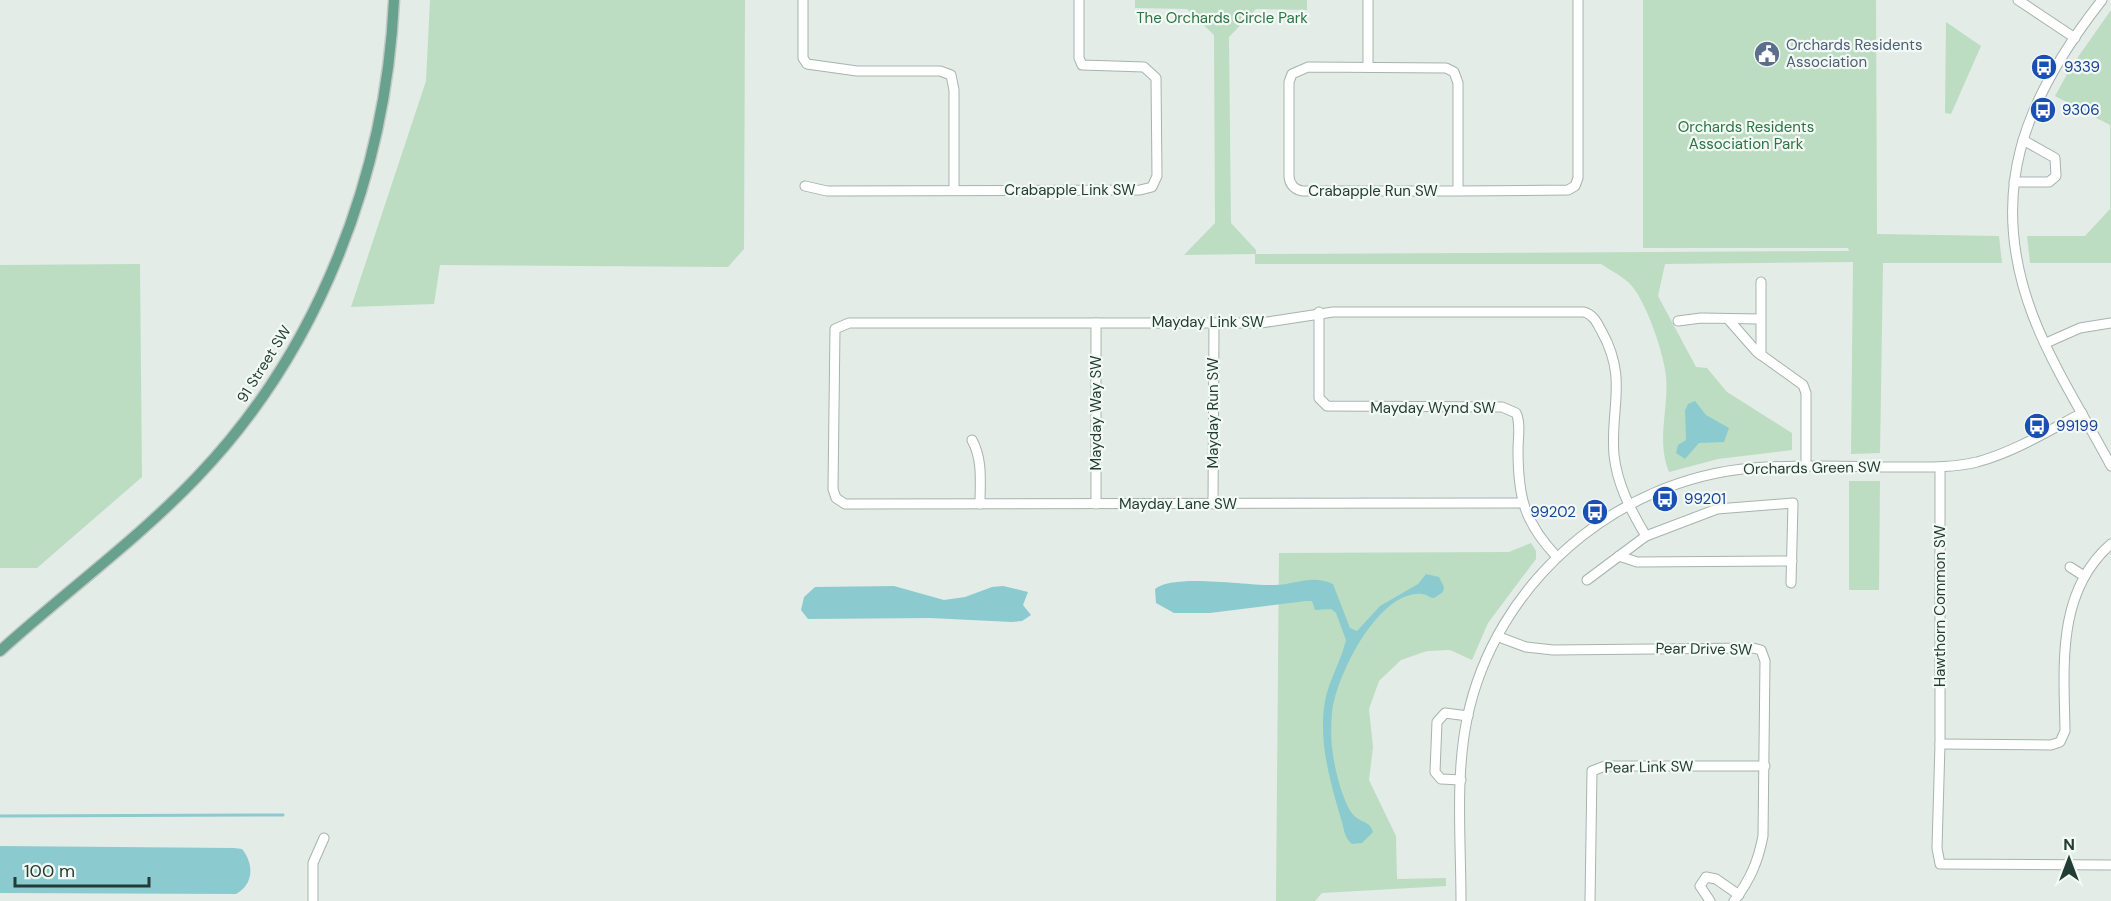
<svg xmlns="http://www.w3.org/2000/svg" width="2111" height="901" font-family="'DM Sans',sans-serif">
	<style>
		.green { fill: #bcddc2 }
		.water { fill: #8bcbd0 }
		.lines { fill: none; stroke-linecap: round; stroke-linejoin: round }
		.stream { stroke: #8bcbd0; stroke-width: 3 }
		.minor-casing { stroke: #a6b4ae; stroke-width: 11 }
		.major-casing { stroke: #c1c9c6; stroke-width: 13 }
		.minor { stroke: #fff; stroke-width: 9 }
		.major { stroke: #68a18e; stroke-width: 10 }
		.labels { text-anchor: middle; dominant-baseline: central; stroke-width: 4.5; stroke-linejoin: round; paint-order: stroke }
		.park-label { font-size: 15px; fill: #2d7443; stroke: #f3f9f5 }
		.service-label { font-size: 15px; fill: #4e5e75; stroke: #f3f9f5; text-anchor: start }
		.transit-label { font-size: 15px; fill: #164399; stroke: #f3f9f5; text-anchor: start }
		.street-label { font-size: 15px; fill: #233d34; stroke: #f3f9f5 }
	</style>
	<rect width="100%" height="100%" fill="#e3ece7"/>
	<!-- green -->
	<g class="green">
		<path d="M 430,0 L 745,0 L 744,249 L 728,267 L 440,265 L 434,304 L 351,307 L 426,81 Z"/>
		<path d="M 1135,0 L 1307,0 L 1307,10 L 1256,9 L 1229,37 L 1231,223 L 1256,250 L 1256,254 L 1849,251 L 1848,248 L 1643,248 L 1643,0 L 1876,0 L 1877,234 L 1999,236 L 2002,263 L 1883,263 L 1880,453 L 1851,454 L 1853,262 L 1665,264 L 1658,296 L 1696,367 L 1707,368 L 1727,392 L 1792,433 L 1792,450 L 1718,459 L 1669,472 C 1656,440 1669,409 1666,376 C 1664,354 1646,301 1631,285 C 1624,277 1610,270 1601,264 L 1255,264 L 1255,254 L 1184,255 L 1215,223 L 1214,35 L 1187,9 L 1135,8 Z"/>
		<path d="M 2111,10 L 2111,263 L 2030,263 L 2027,236 L 2085,236 L 2110,209 L 2110,125 L 2055,96 L 2071,67 Z"/>
		<path d="M 1946,22 L 1981,46 L 1951,114 L 1945,113 Z"/>
		<path d="M 140,264 L 142,477 L 37,568 L 0,568 L 0,265 Z"/>
		<path d="M 1849,481 L 1880,481 L 1879,590 L 1849,590 Z"/>
		<path d="M 1531,543 L 1536,551 L 1536,559 L 1488,623 L 1472,660 L 1450,650 L 1427,651 L 1401,660 L 1379,681 L 1369,709 L 1373,747 L 1369,780 L 1396,836 L 1397,879 L 1446,878 L 1446,886 L 1322,893 L 1315,901 L 1276,901 L 1279,553 L 1509,552 Z"/>
	</g>
	<!-- water -->
	<g class="water">
		<path d="M 1695,401 L 1706,415 L 1729,428 L 1724,442 L 1699,443 L 1685,459 L 1676,453 L 1678,445 L 1686,440 L 1685,410 L 1688,404 Z"/>
		<path d="M 1426,574 L 1439,577 L 1444,587 L 1443,592 L 1434,598 C 1429,598 1427,594 1422,594 C 1378,590 1335,678 1332,714 C 1329,741 1334,769 1343,795 C 1346,803 1350,813 1357,818 C 1364,823 1370,822 1373,832 L 1362,843 L 1352,844 C 1344,838 1344,828 1341,819 C 1330,781 1318,741 1325,701 C 1329,680 1341,661 1346,640 L 1336,613 L 1331,609 L 1315,610 L 1312,601 L 1306,601 L 1210,613 L 1174,613 L 1156,603 L 1155,589 C 1173,573 1249,586 1274,585 C 1296,585 1311,574 1333,584 L 1350,628 L 1357,631 L 1380,606 L 1418,584 Z"/>
		<path d="M 894,586 L 944,600 L 965,597 L 992,587 L 1003,586 L 1028,592 L 1023,605 L 1031,615 L 1022,621 L 1012,622 L 930,618 L 808,619 L 801,610 L 804,597 L 815,587 Z"/>
		<path d="M 0,846 L 234,848 L 242,849 C 254,864 254,884 236,894 L 0,893 Z"/>
	</g>
	<g class="lines">
		<!-- stream -->
		<path class="stream" d="M 0,816 L 283,815"/>
		<!-- minor casing -->
		<g class="minor-casing">
			<g id="minor">
				<path d="M 803,0 L 803,58 L 807,64 L 857,71 L 940,71 L 951,75 L 954,90 L 954,190"/>
				<path d="M 2018,0 L 2075,38"/>
				<path d="M 2102,0 C 2024,99 1986,193 2033,316 C 2053,368 2085,417 2111,466"/>
				<path d="M 1368,67 L 1368,0"/>
				<path d="M 2014,182 L 2049,182 L 2056,176 L 2055,158 L 2023,140"/>
				<path d="M 805,186 L 827,191 L 1140,190 L 1152,187 L 1157,176 L 1156,78 L 1144,67 L 1082,65 L 1079,58 L 1079,0"/>
				<path d="M 1458,191 L 1458,83 L 1454,72 L 1446,68 L 1308,67 L 1292,74 L 1289,82 L 1289,177 C 1290,185 1295,190 1303,191 L 1458,191 L 1568,190 L 1575,186 L 1578,178 L 1578,0"/>
				<path d="M 1761,282 L 1761,355"/>
				<path d="M 1319,312 L 1319,398 L 1327,406 L 1502,407 L 1516,413 C 1521,423 1518,438 1518,450 C 1518,497 1524,522 1557,557"/>
				<path d="M 1728,319 L 1757,352 L 1803,385 L 1806,393 L 1806,466"/>
				<path d="M 1678,321 L 1701,318 L 1760,319"/>
				<path d="M 2046,343 L 2080,328 L 2111,323"/>
				<path d="M 972,440 C 983,460 980,482 980,504"/>
				<path d="M 1940,467 L 1940,744 L 1937,848 L 1940,864 L 2111,865"/>
				<path d="M 1522,503 L 845,504 L 836,498 L 833,489 L 835,329 L 849,323 L 1261,323 L 1333,312 L 1584,312 C 1594,315 1597,323 1602,332 C 1628,379 1610,408 1614,455 C 1617,484 1631,511 1646,536 L 1587,580"/>
				<path d="M 1096,504 L 1096,323"/>
				<path d="M 1213,504 L 1214,323"/>
				<path d="M 1646,536 L 1717,509 L 1793,503 L 1791,583"/>
				<path d="M 1619,556 L 1637,562 L 1792,561"/>
				<path d="M 2070,567 L 2084,576"/>
				<path d="M 1499,637 L 1526,647 L 1553,650 L 1753,648 L 1761,650 L 1765,661 L 1763,836 C 1758,862 1750,880 1734,901"/>
				<path d="M 1940,744 L 2051,745 L 2060,742 L 2065,731 C 2064,666 2056,592 2111,544"/>
				<path d="M 1461,780 L 1441,779 L 1435,772 L 1437,722 L 1445,713 L 1468,716"/>
				<path d="M 313,901 L 313,863 L 324,838"/>
				<path d="M 1461,901 C 1461,841 1455,778 1467,719 C 1495,583 1616,479 1753,468 C 1802,464 1853,467 1902,467 C 1927,467 1952,468 1977,462 C 2014,452 2048,431 2082,413"/>
				<path d="M 1590,901 L 1592,771 L 1605,766 L 1765,766"/>
				<path d="M 1710,901 L 1700,886 L 1706,877 L 1716,879 L 1739,895"/>
			</g>
		</g>
		<!-- major casing -->
		<g class="major-casing">
			<path id="major" d="M 0,651 C 65,592 137,540 197,477 C 319,350 386,174 394,0"/>
		</g>
		<!-- minor -->
		<use href="#minor" class="minor"/>
		<!-- major -->
		<use href="#major" class="major"/>
	</g>
	<!-- icons -->
	<defs>
		<g id="civic-disc" transform="scale(1.35)"><circle r="9.5" fill="#5c6f8a" stroke="#f3f9f5"/><path d="M-.6-6.5H3V-4.5H.6V-3L4-1V1h2V6H-6V1h2V-1L-.6-3ZM-1.2 2.5V6h2.4V2.5Z" fill="#fff"/></g>
		<g id="bus-disc" transform="scale(1.35)"><circle r="9.5" fill="#1a4fb4" stroke="#f3f9f5"/><path d="M-5-6H5V4H4V6H2V4H-2V6H-4V4H-5ZM-3.5-4V0h7V-4ZM-3.5 1.2v1.5H-2V1.2ZM2 1.2v1.5H3.5V1.2Z" fill="#fff"/></g>
	</defs>
	<g fill-rule="evenodd">
		<use href="#civic-disc" x="1767" y="54"/>
		<use href="#bus-disc" x="2044" y="67"/>
		<use href="#bus-disc" x="2043" y="110"/>
		<use href="#bus-disc" x="2037" y="426"/>
		<use href="#bus-disc" x="1665" y="499"/>
		<use href="#bus-disc" x="1595" y="512"/>
	</g>
	<g class="labels">
		<!-- park labels -->
		<g class="park-label">
			<text x="1222" y="18">The Orchards Circle Park</text>
			<text x="1746" y="127">Orchards Residents<tspan x="1746" dy="17">Association Park</tspan></text>
		</g>
		<!-- service labels -->
		<g class="service-label">
			<text x="1786" y="45">Orchards Residents<tspan x="1786" dy="17">Association</tspan></text>
		</g>
		<!-- transit labels -->
		<g class="transit-label">
			<text x="2064" y="67">9339</text>
			<text x="2062" y="110">9306</text>
			<text x="2056" y="426">99199</text>
			<text x="1684" y="499">99201</text>
			<text x="1576" y="512" text-anchor="end">99202</text>
		</g>
		<!-- street labels -->
		<g class="street-label">
			<text x="1070" y="190">Crabapple Link SW</text>
			<text x="1373" y="191">Crabapple Run SW</text>
			<text x="1208" y="322">Mayday Link SW</text>
			<text transform="translate(264 364) rotate(-58)">91 Street SW</text>
			<text x="1433" y="408">Mayday Wynd SW</text>
			<text transform="translate(1096 413) rotate(-90)">Mayday Way SW</text>
			<text transform="translate(1213 413) rotate(-90)">Mayday Run SW</text>
			<text transform="translate(1812 468) rotate(-1)">Orchards Green SW</text>
			<text x="1178" y="504">Mayday Lane SW</text>
			<text transform="translate(1940 606) rotate(-90)">Hawthorn Common SW</text>
			<text transform="translate(1704 649) rotate(1)">Pear Drive SW</text>
			<text transform="translate(1649 767) rotate(-1)">Pear Link SW</text>
		</g>
	</g>
	<!-- north arrow -->
	<g transform="translate(2069 859)" stroke="#f3f9f5" stroke-width="4.5" paint-order="stroke">
	<path d="M0-4.5L10 22L0 15L-10 22Z" fill="#233d34"/>
	<text y="-9" font-size="16" font-weight="bold" text-anchor="middle" fill="#233d34">N</text>
	</g>
	<!-- scale -->
	<path d="M15 877v9h134v-9" fill="none" stroke="#233d34" stroke-width="3"/>
	<text x="24" y="877" font-size="18" fill="#233d34" stroke="#f3f9f5" stroke-width="4.5" paint-order="stroke">100 m</text>
</svg>
